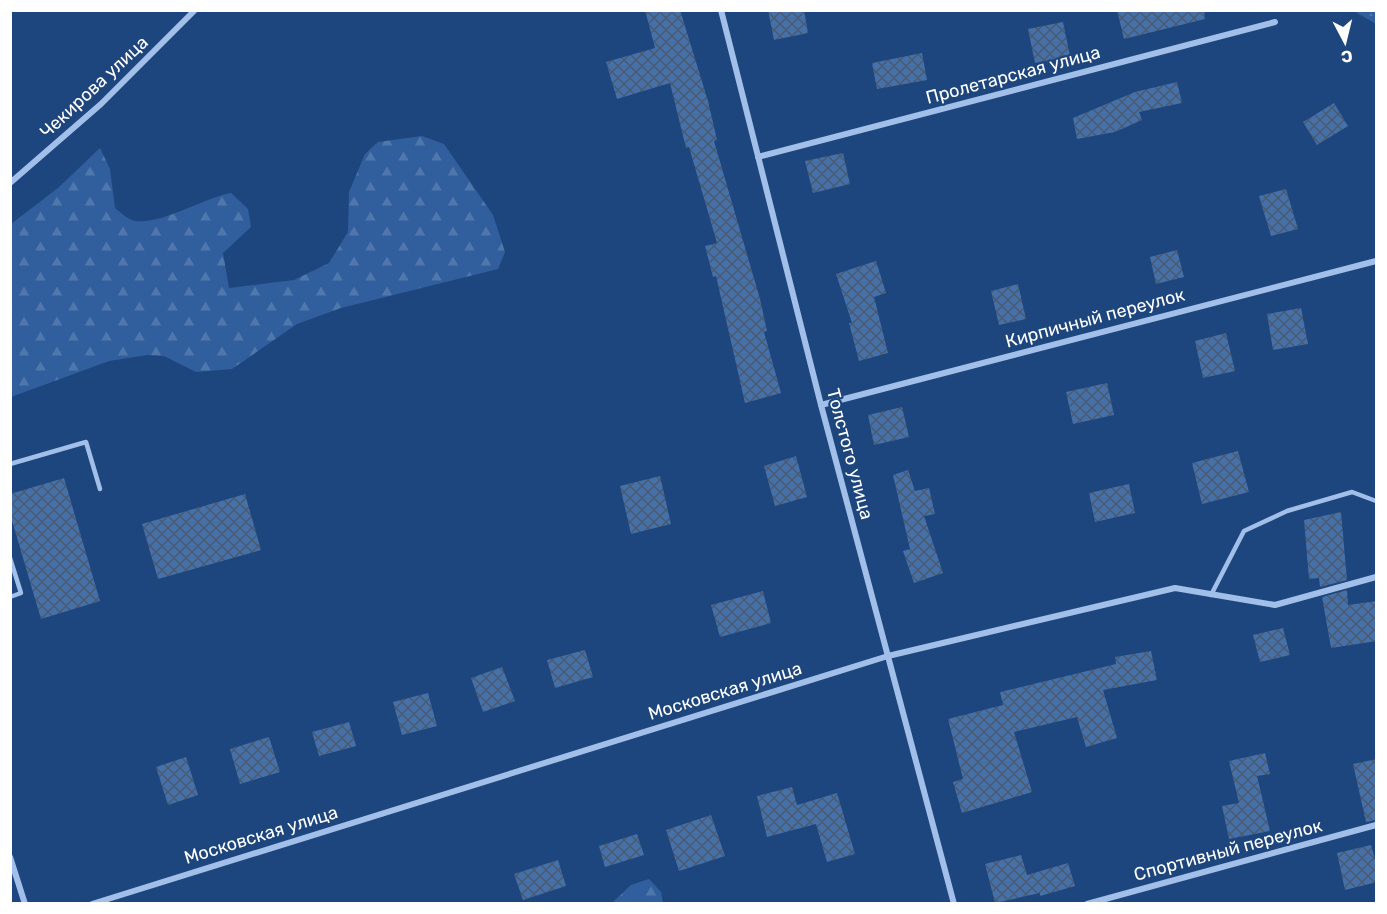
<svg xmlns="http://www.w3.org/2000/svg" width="1387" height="914" font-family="Rubik,sans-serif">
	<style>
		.grass { fill: url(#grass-dots) }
		.forest { fill: url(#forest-firs) }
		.building { fill: url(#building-cross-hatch) }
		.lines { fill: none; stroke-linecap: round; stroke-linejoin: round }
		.lane { stroke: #a1bfe8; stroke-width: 4.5 }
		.street { stroke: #a1bfe8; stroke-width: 6 }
		.labels { text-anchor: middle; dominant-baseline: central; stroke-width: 4.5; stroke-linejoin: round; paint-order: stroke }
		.street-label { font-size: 18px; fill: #fff; stroke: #1e467e }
	</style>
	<defs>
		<pattern id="grass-dots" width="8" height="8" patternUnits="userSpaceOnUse" patternTransform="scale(1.5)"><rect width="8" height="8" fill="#315f9d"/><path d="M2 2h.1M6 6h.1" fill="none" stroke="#5077ac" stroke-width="1.8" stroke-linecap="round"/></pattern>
		<pattern id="forest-firs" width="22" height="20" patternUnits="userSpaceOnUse" patternTransform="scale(1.5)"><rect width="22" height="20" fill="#315f9d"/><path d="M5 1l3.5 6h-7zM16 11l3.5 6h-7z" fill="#5077ac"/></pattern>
		<pattern id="building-cross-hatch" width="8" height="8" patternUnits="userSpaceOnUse" patternTransform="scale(1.5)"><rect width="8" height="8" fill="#4670a8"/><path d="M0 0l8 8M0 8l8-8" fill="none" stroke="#4a5a71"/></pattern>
	</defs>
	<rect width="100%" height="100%" fill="#1e467e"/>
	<!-- grass -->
	<path class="grass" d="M 1354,11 L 1376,11 L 1376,24 Z"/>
	<!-- forest -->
	<g class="forest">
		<path d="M 422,136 L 444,144 L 493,215 L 505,252 L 498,269 L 341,308 L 297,324 L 232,369 L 196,372 L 164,356 L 147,355 L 109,361 L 11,397 L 11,224 L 58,188 L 100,148 L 110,169 L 115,208 C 120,212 128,220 135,221 C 164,224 201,199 231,193 L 248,209 L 251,227 L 223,253 L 229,288 L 294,280 L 329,263 L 348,232 L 349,192 L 365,154 L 378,142 Z"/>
		<path d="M 649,879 L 661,892 L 663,903 L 612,903 L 631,885 Z"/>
	</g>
	<!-- building -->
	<g class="building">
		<path d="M 645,10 L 680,10 L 708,101 L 717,140 L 714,141 L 760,299 L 767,331 L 764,332 L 781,393 L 745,403 L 716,276 L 713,277 L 705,246 L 717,243 L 689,147 L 686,148 L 670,83 L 617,99 L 606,62 L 655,48 Z"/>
		<path d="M 768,10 L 804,10 L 808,33 L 774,40 Z"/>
		<path d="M 1117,10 L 1204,10 L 1205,19 L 1124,39 Z"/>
		<path d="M 1063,22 L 1070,56 L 1035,63 L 1028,29 Z"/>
		<path d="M 922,53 L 927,80 L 877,89 L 872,63 Z"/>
		<path d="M 1177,82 L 1182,103 L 1139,112 L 1142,120 L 1115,132 L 1077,139 L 1073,118 L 1135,92 Z"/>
		<path d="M 1334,103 L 1348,126 L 1317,145 L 1303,122 Z"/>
		<path d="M 843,153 L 850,184 L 813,193 L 805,161 Z"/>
		<path d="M 1286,189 L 1298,229 L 1271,236 L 1259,196 Z"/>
		<path d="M 1177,250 L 1184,277 L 1156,284 L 1150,257 Z"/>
		<path d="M 876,261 L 886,293 L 874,297 L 888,353 L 859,361 L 849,323 L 852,323 L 836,274 Z"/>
		<path d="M 1018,284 L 1026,319 L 999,325 L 991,291 Z"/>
		<path d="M 1301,308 L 1308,344 L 1273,350 L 1267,314 Z"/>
		<path d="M 1226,333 L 1235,371 L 1203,378 L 1195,341 Z"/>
		<path d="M 1107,383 L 1114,415 L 1073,424 L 1066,392 Z"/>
		<path d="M 902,407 L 909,437 L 874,445 L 868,415 Z"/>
		<path d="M 1238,451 L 1249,492 L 1202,504 L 1192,463 Z"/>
		<path d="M 796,456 L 807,497 L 775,506 L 764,466 Z"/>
		<path d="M 908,470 L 915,491 L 929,488 L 935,514 L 924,516 L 943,573 L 914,583 L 903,551 L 910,549 L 893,475 Z"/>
		<path d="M 660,476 L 671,524 L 631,534 L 620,486 Z"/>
		<path d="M 64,478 L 100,601 L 41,619 L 10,514 L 10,494 Z"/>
		<path d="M 1129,484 L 1135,513 L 1095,522 L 1089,493 Z"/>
		<path d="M 245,494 L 261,550 L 158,579 L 142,524 Z"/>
		<path d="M 1341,512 L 1347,580 L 1320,587 L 1319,578 L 1309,579 L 1304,520 Z"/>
		<path d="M 1347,590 L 1348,605 L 1377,601 L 1377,641 L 1331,648 L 1322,597 Z"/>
		<path d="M 763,591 L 771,623 L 720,637 L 711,605 Z"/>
		<path d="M 1283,628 L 1290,655 L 1260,662 L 1253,635 Z"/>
		<path d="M 585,650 L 593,677 L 555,688 L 547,660 Z"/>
		<path d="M 1151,651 L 1157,680 L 1103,690 L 1117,738 L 1086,747 L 1077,717 L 1014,732 L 1032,792 L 962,813 L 953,782 L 963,779 L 948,719 L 1003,705 L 1000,692 L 1116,664 L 1115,657 Z"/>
		<path d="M 502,667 L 515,701 L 483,712 L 471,678 Z"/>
		<path d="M 428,693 L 437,726 L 402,735 L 393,702 Z"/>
		<path d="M 349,722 L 356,746 L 319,756 L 312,732 Z"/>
		<path d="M 269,737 L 280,772 L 240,784 L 230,749 Z"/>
		<path d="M 1265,753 L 1270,774 L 1257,776 L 1270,831 L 1229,839 L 1222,806 L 1239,803 L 1229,761 Z"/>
		<path d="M 186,757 L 198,795 L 168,805 L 156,767 Z"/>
		<path d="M 1377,759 L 1377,820 L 1366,822 L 1353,764 Z"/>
		<path d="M 792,787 L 797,805 L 837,793 L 855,854 L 827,862 L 816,824 L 767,837 L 757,796 Z"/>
		<path d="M 711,815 L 725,856 L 679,871 L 666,830 Z"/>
		<path d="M 637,834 L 644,855 L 605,867 L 599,846 Z"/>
		<path d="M 1371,845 L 1377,867 L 1377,882 L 1345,890 L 1337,853 Z"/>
		<path d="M 1021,855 L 1027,875 L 1068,863 L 1075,886 L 1040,896 L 1040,893 L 995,903 L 985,864 Z"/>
		<path d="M 558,860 L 566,886 L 523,900 L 514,874 Z"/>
	</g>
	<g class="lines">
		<!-- lane -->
		<g class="lane">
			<path d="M 10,464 L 86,442 L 100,489"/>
			<path d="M 10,558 L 21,593 L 10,597"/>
			<path d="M 1211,595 L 1244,531 L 1287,511 L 1352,492 L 1376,501"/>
		</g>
		<!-- street -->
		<g class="street">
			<path d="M 721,10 L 821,405 L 954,904"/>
			<path d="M 758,157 L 1275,22"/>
			<path d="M 10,183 L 101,104 L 195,10"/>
			<path d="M 821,405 L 1376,261"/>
			<path d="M 10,857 L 25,904"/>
			<path d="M 92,904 L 888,656 L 1175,588 L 1275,605 L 1376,577"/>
			<path d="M 1087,904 L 1376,825"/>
		</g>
	</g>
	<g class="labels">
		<!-- street labels -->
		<g class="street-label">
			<text transform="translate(1013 75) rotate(-15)">Пролетарская улица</text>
			<text transform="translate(94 87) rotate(-43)">Чекирова улица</text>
			<text transform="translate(1095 318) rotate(-15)">Кирпичный переулок</text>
			<text transform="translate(850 454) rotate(75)">Толстого улица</text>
			<text transform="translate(725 691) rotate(-17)">Московская улица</text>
			<text transform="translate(261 835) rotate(-17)">Московская улица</text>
			<text transform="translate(1228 850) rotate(-15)">Спортивный переулок</text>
		</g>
	</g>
	<!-- border -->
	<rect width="1387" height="914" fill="none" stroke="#ffffff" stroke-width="24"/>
	<!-- north arrow -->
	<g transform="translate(1345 42) rotate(173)" stroke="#1e467e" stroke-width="4.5" paint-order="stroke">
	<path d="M0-4.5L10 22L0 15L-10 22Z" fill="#ffffff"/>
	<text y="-9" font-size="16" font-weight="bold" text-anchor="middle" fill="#ffffff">С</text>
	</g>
</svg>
